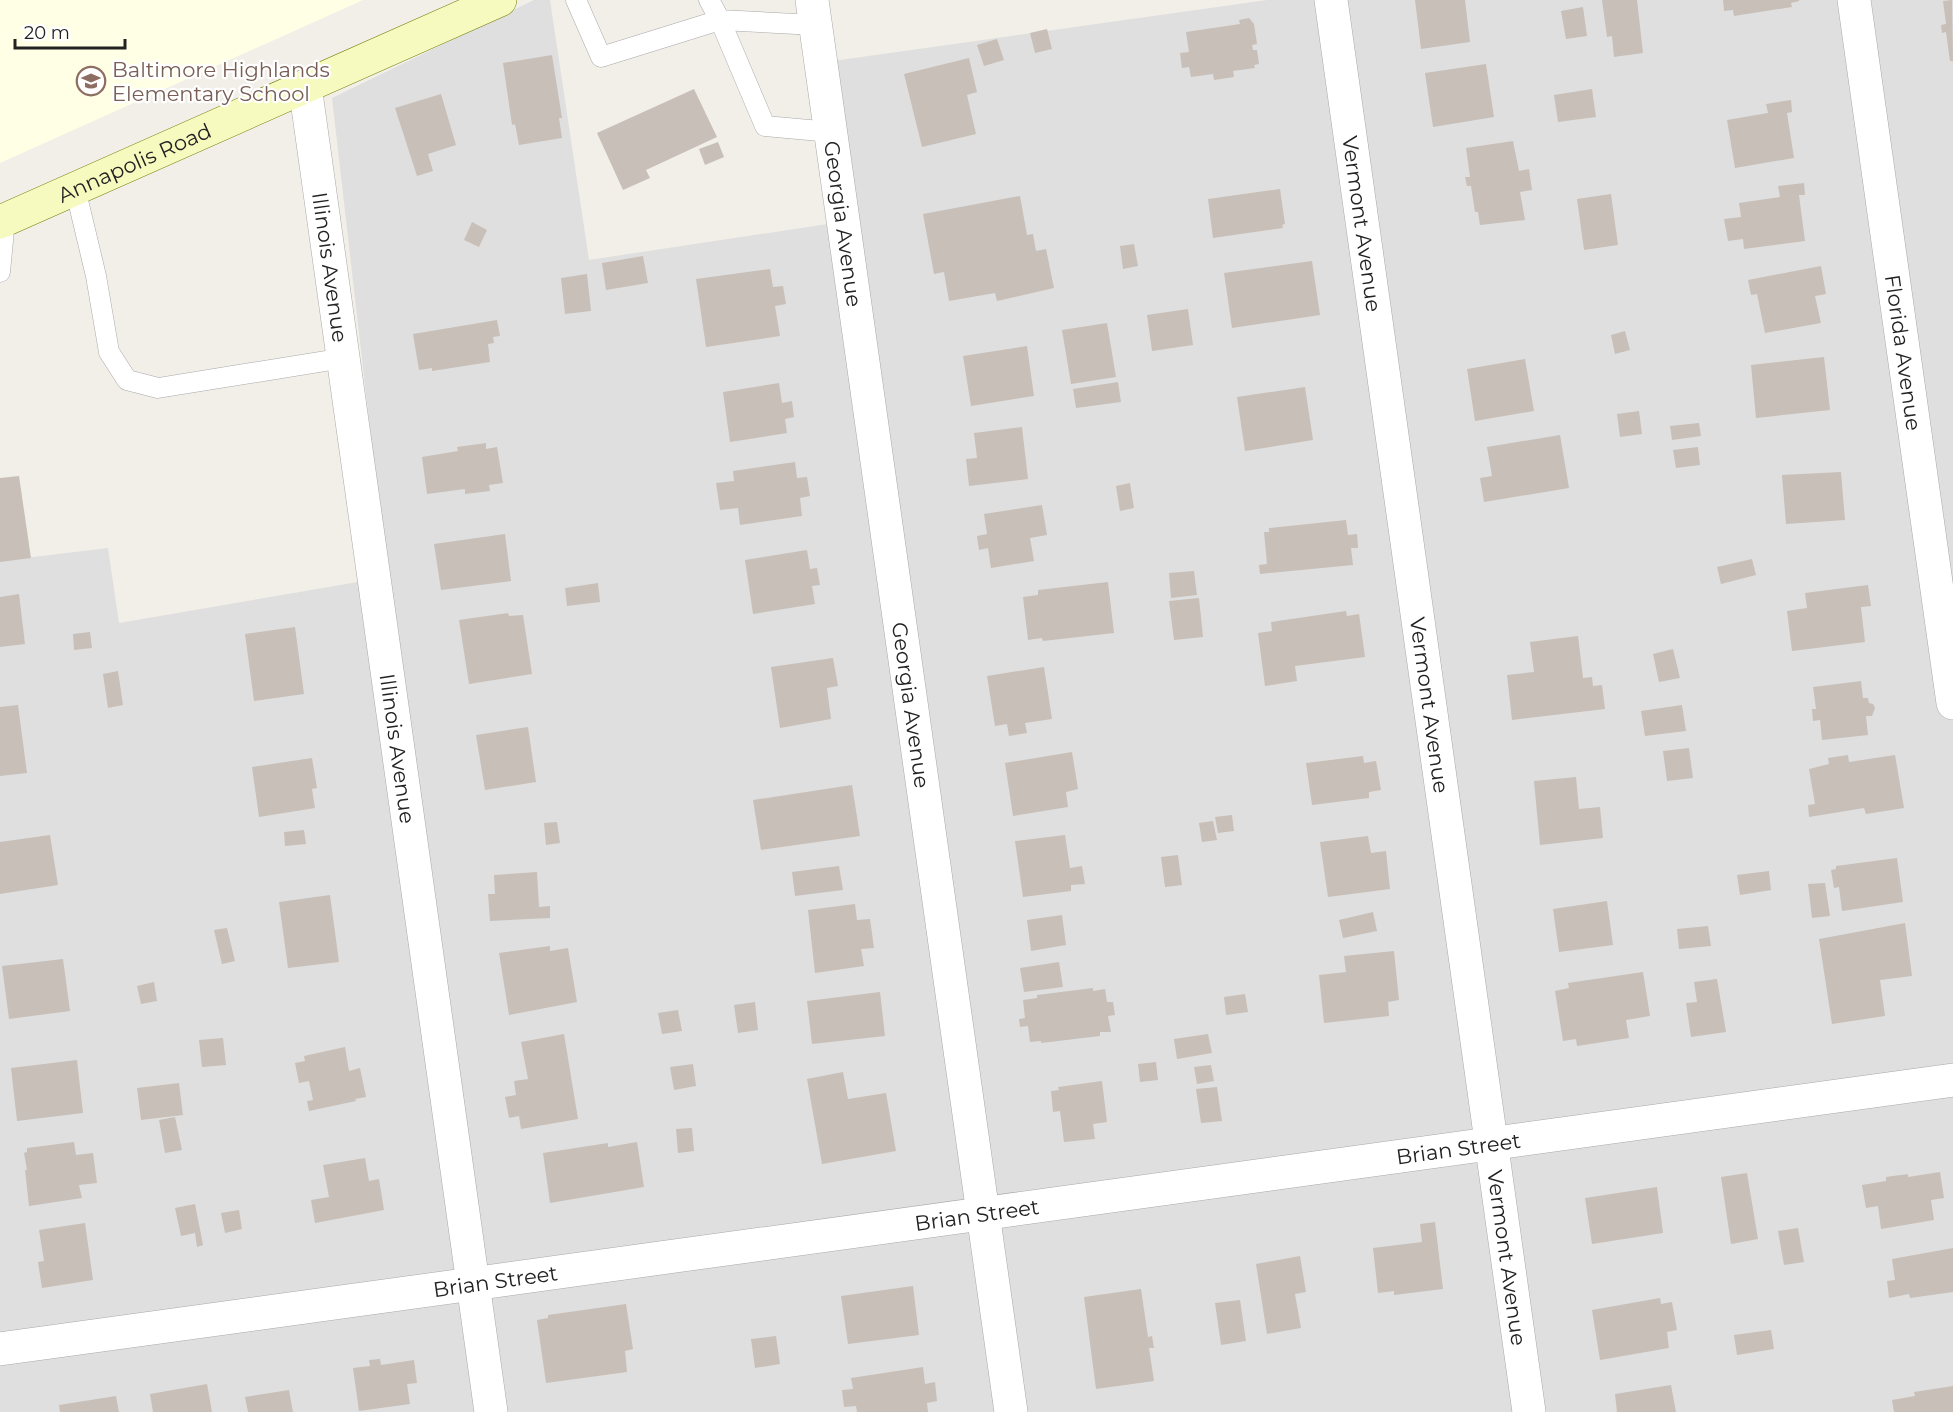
<svg xmlns="http://www.w3.org/2000/svg" width="1953" height="1412" font-family="Montserrat,sans-serif">
	<style>
		.residential { fill: #e0dfdf }
		.education { fill: #ffffe5 }
		.building { fill: #c7bfb8 }
		.lines { fill: none; stroke-linecap: round; stroke-linejoin: round }
		.service-casing { stroke: #a9a9a9; stroke-width: 21 }
		.minor-casing { stroke: #a9a9a9; stroke-width: 34 }
		.secondary-casing { stroke: #707d05; stroke-width: 34 }
		.service { stroke: #fff; stroke-width: 20 }
		.minor { stroke: #fff; stroke-width: 33 }
		.secondary { stroke: #f7fabf; stroke-width: 33 }
		.labels { text-anchor: middle; dominant-baseline: central; stroke-width: 4.5; stroke-linejoin: round; paint-order: stroke }
		.education-label { font-size: 21px; fill: #785e54; stroke: #fff; text-anchor: start }
		.street-label { font-size: 21px; fill: #222; stroke: #fff }
	</style>
	<rect width="100%" height="100%" fill="#f2efe9"/>
	<!-- residential -->
	<path class="residential" d="M 534,0 L 550,0 L 589,260 L 854,220 L 833,61 L 1267,0 L 1953,0 L 1953,1412 L 0,1412 L 0,561 L 108,548 L 119,623 L 387,577 L 332,98 Z"/>
	<!-- education -->
	<path class="education" d="M 0,0 L 363,0 L 0,163 Z"/>
	<!-- building -->
	<g class="building">
		<path d="M 1415,0 L 1465,0 L 1470,42 L 1421,49 Z"/>
		<path d="M 1602,0 L 1637,0 L 1643,53 L 1614,57 L 1612,36 L 1607,37 Z"/>
		<path d="M 1723,0 L 1799,0 L 1799,1 L 1791,3 L 1792,7 L 1734,16 L 1733,10 L 1724,11 Z"/>
		<path d="M 1952,0 L 1953,61 L 1950,61 L 1946,32 L 1942,33 L 1941,25 L 1946,24 L 1943,1 Z"/>
		<path d="M 1583,7 L 1587,36 L 1566,39 L 1561,11 Z"/>
		<path d="M 1249,18 L 1254,24 L 1257,44 L 1252,45 L 1253,50 L 1257,50 L 1259,64 L 1254,65 L 1255,68 L 1233,71 L 1234,77 L 1214,80 L 1213,74 L 1191,77 L 1189,67 L 1182,68 L 1180,53 L 1189,52 L 1186,32 L 1240,24 L 1239,20 Z"/>
		<path d="M 1047,29 L 1052,49 L 1035,53 L 1030,33 Z"/>
		<path d="M 997,39 L 1004,60 L 984,66 L 977,45 Z"/>
		<path d="M 552,55 L 562,118 L 559,118 L 562,138 L 519,145 L 515,124 L 512,125 L 503,63 Z"/>
		<path d="M 969,58 L 977,92 L 967,95 L 976,134 L 922,147 L 904,74 Z"/>
		<path d="M 1486,64 L 1494,117 L 1433,127 L 1425,73 Z"/>
		<path d="M 694,89 L 717,137 L 646,170 L 650,178 L 623,190 L 597,133 Z"/>
		<path d="M 1592,89 L 1596,117 L 1558,122 L 1554,95 Z"/>
		<path d="M 441,94 L 456,145 L 428,154 L 433,171 L 417,176 L 395,108 Z"/>
		<path d="M 1791,100 L 1792,112 L 1787,113 L 1794,158 L 1735,168 L 1727,120 L 1768,113 L 1766,104 Z"/>
		<path d="M 1513,141 L 1519,171 L 1529,169 L 1532,190 L 1520,192 L 1525,220 L 1480,225 L 1478,212 L 1475,212 L 1471,186 L 1467,186 L 1465,177 L 1470,177 L 1466,148 Z"/>
		<path d="M 718,142 L 724,157 L 705,165 L 699,149 Z"/>
		<path d="M 1804,183 L 1805,195 L 1799,195 L 1805,241 L 1744,249 L 1743,239 L 1728,241 L 1724,219 L 1741,217 L 1739,203 L 1780,197 L 1778,186 Z"/>
		<path d="M 1280,189 L 1285,224 L 1282,225 L 1283,228 L 1213,238 L 1208,199 Z"/>
		<path d="M 1611,194 L 1618,245 L 1584,250 L 1577,199 Z"/>
		<path d="M 1020,196 L 1027,235 L 1033,234 L 1036,251 L 1046,249 L 1054,288 L 997,301 L 995,293 L 949,301 L 944,272 L 934,274 L 923,214 Z"/>
		<path d="M 472,222 L 487,230 L 479,247 L 464,240 Z"/>
		<path d="M 1134,244 L 1138,266 L 1123,269 L 1120,246 Z"/>
		<path d="M 643,256 L 648,283 L 606,290 L 602,263 Z"/>
		<path d="M 1312,261 L 1320,315 L 1232,328 L 1224,273 Z"/>
		<path d="M 1821,266 L 1826,294 L 1815,296 L 1821,323 L 1765,333 L 1757,294 L 1751,295 L 1748,280 Z"/>
		<path d="M 770,269 L 773,287 L 783,286 L 786,304 L 775,306 L 780,336 L 706,347 L 696,279 Z"/>
		<path d="M 587,274 L 591,311 L 565,314 L 561,278 Z"/>
		<path d="M 1188,309 L 1193,345 L 1152,351 L 1147,315 Z"/>
		<path d="M 497,320 L 500,336 L 493,337 L 494,343 L 488,344 L 490,362 L 432,371 L 432,368 L 419,370 L 413,334 Z"/>
		<path d="M 1107,323 L 1116,377 L 1071,384 L 1062,330 Z"/>
		<path d="M 1625,331 L 1630,350 L 1615,354 L 1611,335 Z"/>
		<path d="M 1027,346 L 1034,396 L 971,406 L 963,356 Z"/>
		<path d="M 1824,357 L 1830,410 L 1756,418 L 1751,365 Z"/>
		<path d="M 1525,359 L 1534,411 L 1475,421 L 1467,369 Z"/>
		<path d="M 1118,382 L 1121,402 L 1076,408 L 1073,389 Z"/>
		<path d="M 779,383 L 782,403 L 792,401 L 794,417 L 785,419 L 787,433 L 730,442 L 723,392 Z"/>
		<path d="M 1305,387 L 1313,440 L 1245,451 L 1237,397 Z"/>
		<path d="M 1639,411 L 1642,434 L 1620,437 L 1617,414 Z"/>
		<path d="M 1699,423 L 1701,436 L 1672,440 L 1670,426 Z"/>
		<path d="M 1022,427 L 1028,479 L 969,486 L 966,459 L 977,458 L 974,433 Z"/>
		<path d="M 1560,435 L 1569,488 L 1484,502 L 1480,478 L 1492,476 L 1487,447 Z"/>
		<path d="M 486,443 L 486,449 L 497,447 L 503,483 L 489,485 L 490,491 L 465,494 L 465,489 L 427,494 L 422,457 L 458,451 L 457,447 Z"/>
		<path d="M 1698,447 L 1700,465 L 1676,468 L 1673,450 Z"/>
		<path d="M 795,462 L 797,478 L 807,477 L 810,496 L 800,498 L 802,516 L 740,525 L 738,508 L 720,510 L 716,483 L 734,481 L 733,471 Z"/>
		<path d="M 1841,472 L 1845,520 L 1786,524 L 1782,475 Z"/>
		<path d="M 19,476 L 31,558 L 0,562 L 0,478 Z"/>
		<path d="M 1130,483 L 1134,508 L 1120,511 L 1116,486 Z"/>
		<path d="M 1042,505 L 1047,535 L 1030,538 L 1034,561 L 991,568 L 988,548 L 979,550 L 977,536 L 987,534 L 984,514 Z"/>
		<path d="M 1346,520 L 1348,535 L 1357,534 L 1358,548 L 1351,548 L 1353,565 L 1260,574 L 1259,565 L 1267,564 L 1264,532 L 1269,532 L 1269,528 Z"/>
		<path d="M 505,534 L 511,581 L 441,590 L 434,544 Z"/>
		<path d="M 807,550 L 810,569 L 817,568 L 820,585 L 812,586 L 815,604 L 753,614 L 745,560 Z"/>
		<path d="M 1752,559 L 1756,575 L 1721,584 L 1717,567 Z"/>
		<path d="M 1194,571 L 1197,595 L 1171,598 L 1169,573 Z"/>
		<path d="M 1108,582 L 1114,633 L 1043,641 L 1042,638 L 1028,640 L 1023,597 L 1038,595 L 1038,590 Z"/>
		<path d="M 598,583 L 600,602 L 567,606 L 565,588 Z"/>
		<path d="M 1868,585 L 1871,606 L 1861,607 L 1865,642 L 1792,651 L 1787,611 L 1807,608 L 1805,593 Z"/>
		<path d="M 19,594 L 25,644 L 0,647 L 0,597 Z"/>
		<path d="M 1199,598 L 1203,637 L 1174,640 L 1169,601 Z"/>
		<path d="M 1346,611 L 1347,616 L 1359,614 L 1365,657 L 1295,666 L 1297,681 L 1265,686 L 1258,633 L 1272,631 L 1271,622 Z"/>
		<path d="M 508,613 L 509,616 L 523,615 L 532,674 L 469,684 L 459,620 Z"/>
		<path d="M 295,627 L 304,694 L 254,701 L 245,634 Z"/>
		<path d="M 90,632 L 92,648 L 74,650 L 73,634 Z"/>
		<path d="M 1578,636 L 1583,678 L 1592,677 L 1593,686 L 1602,685 L 1605,709 L 1512,720 L 1507,675 L 1534,672 L 1530,642 Z"/>
		<path d="M 1673,649 L 1680,678 L 1659,682 L 1653,654 Z"/>
		<path d="M 833,658 L 838,686 L 827,688 L 831,719 L 780,728 L 771,667 Z"/>
		<path d="M 1044,667 L 1052,719 L 1025,723 L 1027,733 L 1009,736 L 1007,724 L 995,726 L 987,676 Z"/>
		<path d="M 118,671 L 123,705 L 108,708 L 103,674 Z"/>
		<path d="M 1861,681 L 1863,698 L 1868,698 L 1869,703 L 1873,704 L 1875,708 L 1872,716 L 1866,716 L 1868,735 L 1822,740 L 1820,720 L 1813,721 L 1812,709 L 1816,709 L 1813,687 Z"/>
		<path d="M 18,705 L 27,773 L 0,776 L 0,707 Z"/>
		<path d="M 1682,705 L 1686,731 L 1645,736 L 1641,711 Z"/>
		<path d="M 528,727 L 536,782 L 485,790 L 476,735 Z"/>
		<path d="M 1689,748 L 1693,778 L 1667,781 L 1663,751 Z"/>
		<path d="M 1072,752 L 1078,789 L 1066,792 L 1068,807 L 1013,816 L 1005,763 Z"/>
		<path d="M 1848,755 L 1849,762 L 1895,755 L 1904,808 L 1866,814 L 1864,808 L 1809,817 L 1808,805 L 1815,804 L 1809,769 L 1829,764 L 1828,758 Z"/>
		<path d="M 1363,756 L 1364,763 L 1376,761 L 1381,790 L 1369,792 L 1369,798 L 1312,805 L 1306,763 Z"/>
		<path d="M 312,758 L 317,788 L 312,789 L 315,808 L 259,817 L 252,767 Z"/>
		<path d="M 1576,777 L 1579,809 L 1600,807 L 1603,838 L 1540,845 L 1534,781 Z"/>
		<path d="M 852,785 L 860,836 L 761,850 L 753,800 Z"/>
		<path d="M 1232,815 L 1234,831 L 1218,833 L 1215,817 Z"/>
		<path d="M 1213,821 L 1217,840 L 1202,842 L 1199,823 Z"/>
		<path d="M 557,822 L 560,843 L 546,845 L 544,823 Z"/>
		<path d="M 304,830 L 306,844 L 285,846 L 284,832 Z"/>
		<path d="M 50,835 L 58,885 L 0,894 L 0,842 Z"/>
		<path d="M 1065,835 L 1070,868 L 1082,866 L 1085,884 L 1071,885 L 1071,891 L 1023,897 L 1015,841 Z"/>
		<path d="M 1368,836 L 1371,853 L 1386,851 L 1390,889 L 1328,897 L 1320,842 Z"/>
		<path d="M 1178,855 L 1182,885 L 1165,887 L 1161,857 Z"/>
		<path d="M 1897,858 L 1903,902 L 1842,911 L 1839,887 L 1834,888 L 1831,870 L 1836,869 L 1836,866 Z"/>
		<path d="M 839,866 L 843,890 L 795,896 L 792,872 Z"/>
		<path d="M 1769,871 L 1771,890 L 1740,895 L 1737,875 Z"/>
		<path d="M 537,872 L 539,907 L 550,906 L 550,918 L 490,921 L 488,894 L 495,894 L 494,875 Z"/>
		<path d="M 1825,883 L 1830,916 L 1812,918 L 1808,884 Z"/>
		<path d="M 330,895 L 339,962 L 288,968 L 279,902 Z"/>
		<path d="M 1607,901 L 1613,945 L 1559,952 L 1553,909 Z"/>
		<path d="M 855,904 L 857,920 L 870,919 L 874,948 L 861,949 L 864,966 L 815,973 L 808,910 Z"/>
		<path d="M 1373,912 L 1377,931 L 1343,938 L 1339,920 Z"/>
		<path d="M 1062,915 L 1066,945 L 1031,951 L 1027,920 Z"/>
		<path d="M 1905,923 L 1912,976 L 1880,980 L 1885,1016 L 1832,1024 L 1819,939 Z"/>
		<path d="M 1708,926 L 1711,946 L 1679,949 L 1677,929 Z"/>
		<path d="M 227,928 L 235,961 L 222,964 L 214,930 Z"/>
		<path d="M 550,946 L 550,951 L 568,948 L 577,1002 L 509,1015 L 499,953 Z"/>
		<path d="M 1394,951 L 1399,1000 L 1388,1002 L 1389,1016 L 1324,1023 L 1319,975 L 1346,972 L 1344,956 Z"/>
		<path d="M 63,959 L 70,1011 L 9,1019 L 2,966 Z"/>
		<path d="M 1059,962 L 1063,987 L 1024,992 L 1020,968 Z"/>
		<path d="M 1643,972 L 1650,1016 L 1626,1020 L 1629,1038 L 1577,1046 L 1576,1039 L 1563,1041 L 1555,991 L 1569,988 L 1568,983 Z"/>
		<path d="M 1717,979 L 1726,1032 L 1691,1037 L 1686,1003 L 1697,1002 L 1694,982 Z"/>
		<path d="M 154,982 L 157,1001 L 141,1004 L 137,986 Z"/>
		<path d="M 1093,988 L 1093,991 L 1105,989 L 1107,1002 L 1113,1002 L 1115,1015 L 1108,1016 L 1111,1032 L 1100,1032 L 1100,1036 L 1041,1043 L 1041,1041 L 1030,1042 L 1028,1026 L 1020,1027 L 1019,1019 L 1025,1018 L 1023,1000 L 1037,998 L 1037,995 Z"/>
		<path d="M 880,992 L 885,1036 L 812,1044 L 807,1001 Z"/>
		<path d="M 1245,994 L 1248,1012 L 1226,1015 L 1224,997 Z"/>
		<path d="M 755,1002 L 758,1030 L 738,1033 L 734,1005 Z"/>
		<path d="M 678,1010 L 682,1031 L 662,1034 L 658,1013 Z"/>
		<path d="M 564,1034 L 578,1119 L 521,1129 L 519,1116 L 509,1118 L 505,1097 L 516,1095 L 514,1081 L 528,1079 L 521,1042 Z"/>
		<path d="M 1208,1034 L 1212,1053 L 1177,1059 L 1174,1039 Z"/>
		<path d="M 223,1038 L 226,1065 L 202,1067 L 199,1040 Z"/>
		<path d="M 345,1047 L 349,1071 L 360,1068 L 366,1097 L 355,1099 L 356,1101 L 309,1111 L 307,1101 L 313,1100 L 309,1081 L 299,1083 L 295,1063 L 305,1061 L 304,1056 Z"/>
		<path d="M 77,1060 L 83,1113 L 17,1121 L 11,1068 Z"/>
		<path d="M 1156,1062 L 1158,1080 L 1140,1082 L 1138,1064 Z"/>
		<path d="M 693,1064 L 696,1086 L 674,1090 L 670,1067 Z"/>
		<path d="M 1211,1065 L 1214,1081 L 1197,1084 L 1194,1067 Z"/>
		<path d="M 843,1072 L 848,1099 L 886,1093 L 896,1151 L 822,1164 L 807,1079 Z"/>
		<path d="M 1102,1081 L 1107,1122 L 1093,1124 L 1095,1139 L 1064,1142 L 1060,1111 L 1053,1112 L 1051,1091 L 1059,1090 L 1058,1087 Z"/>
		<path d="M 179,1083 L 183,1115 L 141,1120 L 137,1088 Z"/>
		<path d="M 1217,1087 L 1222,1121 L 1201,1123 L 1196,1089 Z"/>
		<path d="M 175,1117 L 182,1150 L 165,1153 L 159,1120 Z"/>
		<path d="M 692,1128 L 694,1151 L 678,1153 L 676,1129 Z"/>
		<path d="M 74,1142 L 76,1155 L 93,1153 L 97,1183 L 79,1185 L 82,1198 L 29,1206 L 25,1170 L 27,1170 L 24,1153 L 27,1152 L 27,1148 Z"/>
		<path d="M 637,1142 L 644,1187 L 550,1203 L 543,1153 L 608,1143 L 608,1147 Z"/>
		<path d="M 365,1158 L 369,1181 L 379,1179 L 384,1210 L 315,1223 L 311,1200 L 329,1197 L 323,1165 Z"/>
		<path d="M 1940,1172 L 1944,1198 L 1931,1200 L 1934,1220 L 1881,1229 L 1878,1206 L 1866,1208 L 1862,1185 L 1886,1181 L 1886,1177 L 1908,1174 L 1908,1177 Z"/>
		<path d="M 1747,1173 L 1758,1239 L 1731,1244 L 1721,1177 Z"/>
		<path d="M 1657,1187 L 1663,1233 L 1592,1244 L 1585,1198 Z"/>
		<path d="M 195,1204 L 203,1245 L 197,1247 L 195,1233 L 181,1236 L 175,1208 Z"/>
		<path d="M 239,1210 L 242,1229 L 225,1233 L 221,1213 Z"/>
		<path d="M 1435,1222 L 1443,1289 L 1394,1295 L 1394,1291 L 1378,1293 L 1373,1248 L 1422,1242 L 1420,1224 Z"/>
		<path d="M 85,1223 L 93,1280 L 42,1288 L 38,1262 L 44,1261 L 39,1230 Z"/>
		<path d="M 1798,1228 L 1804,1262 L 1784,1265 L 1778,1231 Z"/>
		<path d="M 1953,1248 L 1953,1292 L 1910,1298 L 1909,1294 L 1889,1298 L 1887,1281 L 1895,1280 L 1892,1259 Z"/>
		<path d="M 1300,1256 L 1306,1292 L 1295,1294 L 1301,1328 L 1267,1334 L 1256,1264 Z"/>
		<path d="M 913,1286 L 919,1335 L 848,1344 L 841,1296 Z"/>
		<path d="M 1141,1289 L 1148,1337 L 1152,1336 L 1154,1348 L 1149,1348 L 1154,1381 L 1096,1389 L 1084,1297 Z"/>
		<path d="M 1660,1298 L 1661,1304 L 1672,1302 L 1677,1330 L 1667,1332 L 1669,1348 L 1600,1360 L 1592,1310 Z"/>
		<path d="M 1240,1300 L 1246,1341 L 1221,1345 L 1215,1303 Z"/>
		<path d="M 626,1304 L 633,1349 L 625,1351 L 627,1372 L 546,1383 L 537,1320 L 548,1318 L 548,1315 Z"/>
		<path d="M 1771,1330 L 1774,1349 L 1737,1355 L 1734,1335 Z"/>
		<path d="M 776,1336 L 780,1364 L 755,1368 L 751,1339 Z"/>
		<path d="M 380,1359 L 381,1365 L 414,1360 L 417,1383 L 407,1384 L 410,1404 L 359,1411 L 353,1368 L 370,1366 L 369,1360 Z"/>
		<path d="M 923,1367 L 925,1384 L 935,1382 L 937,1401 L 927,1403 L 928,1412 L 857,1412 L 856,1406 L 844,1407 L 842,1390 L 853,1389 L 851,1378 Z"/>
		<path d="M 207,1384 L 212,1412 L 153,1412 L 150,1394 Z"/>
		<path d="M 1671,1385 L 1676,1412 L 1617,1412 L 1615,1394 Z"/>
		<path d="M 1953,1386 L 1953,1412 L 1894,1412 L 1892,1400 L 1915,1396 L 1914,1392 Z"/>
		<path d="M 289,1390 L 293,1412 L 248,1412 L 245,1397 Z"/>
		<path d="M 116,1396 L 119,1412 L 60,1412 L 59,1405 Z"/>
	</g>
	<g class="lines">
		<!-- service casing -->
		<g class="service-casing">
			<g id="service">
				<path d="M 576,0 L 601,57 L 720,20 L 765,126 L 831,132"/>
				<path d="M 709,0 L 720,20 L 816,25"/>
				<path d="M 75,188 L 96,276 L 109,352 L 127,380 L 158,388 L 344,358"/>
				<path d="M 0,272 L 5,219"/>
			</g>
		</g>
		<!-- minor casing -->
		<g class="minor-casing">
			<g id="minor">
				<path id="s1" d="M 812,0 L 1011,1412"/>
				<path id="s2" d="M 1331,0 L 1529,1412"/>
				<path id="s3" d="M 1854,0 L 1953,703"/>
				<path id="s4" d="M 305,86 L 491,1412"/>
				<path id="s5" d="M 0,1349 L 1953,1080"/>
			</g>
		</g>
		<!-- secondary casing -->
		<g class="secondary-casing">
			<g id="secondary">
				<path id="s6" d="M 0,222 L 500,0"/>
			</g>
		</g>
		<!-- service -->
		<use href="#service" class="service"/>
		<!-- minor -->
		<use href="#minor" class="minor"/>
		<!-- secondary -->
		<use href="#secondary" class="secondary"/>
	</g>
	<!-- icons -->
	<defs>
		<g id="school-ring" transform="scale(1.5)"><circle r="9.5" fill="#fff" stroke="#8d6e63" stroke-width="1.5"/><path d="M0-5L7-2L0 1L-7-2ZM-4 1L0 2.5L4 1V4Q0 6-4 4Z" fill="#8d6e63"/></g>
	</defs>
	<g fill-rule="evenodd">
		<use href="#school-ring" x="91" y="81"/>
	</g>
	<g class="labels">
		<!-- education labels -->
		<g class="education-label">
			<text x="112" y="69">Baltimore Highlands<tspan x="112" dy="24">Elementary School</tspan></text>
		</g>
		<!-- street labels -->
		<g class="street-label">
			<text stroke="none"><textPath href="#s6" startOffset="147">Annapolis Road</textPath></text>
			<text stroke="none"><textPath href="#s1" startOffset="226">Georgia Avenue</textPath></text>
			<text stroke="none"><textPath href="#s2" startOffset="226">Vermont Avenue</textPath></text>
			<text stroke="none"><textPath href="#s4" startOffset="183">Illinois Avenue</textPath></text>
			<text stroke="none"><textPath href="#s3" startOffset="356">Florida Avenue</textPath></text>
			<text stroke="none"><textPath href="#s1" startOffset="712">Georgia Avenue</textPath></text>
			<text stroke="none"><textPath href="#s2" startOffset="712">Vermont Avenue</textPath></text>
			<text stroke="none"><textPath href="#s4" startOffset="669">Illinois Avenue</textPath></text>
			<text stroke="none"><textPath href="#s5" startOffset="1472">Brian Street</textPath></text>
			<text stroke="none"><textPath href="#s5" startOffset="986">Brian Street</textPath></text>
			<text stroke="none"><textPath href="#s2" startOffset="1270">Vermont Avenue</textPath></text>
			<text stroke="none"><textPath href="#s5" startOffset="500">Brian Street</textPath></text>
		</g>
	</g>
	<!-- scale -->
	<path d="M15 39v9h110v-9" fill="none" stroke="#222222" stroke-width="3"/>
	<text x="24" y="39" font-size="18" fill="#222222" stroke="#ffffff" stroke-width="4.5" paint-order="stroke">20 m</text>
</svg>
